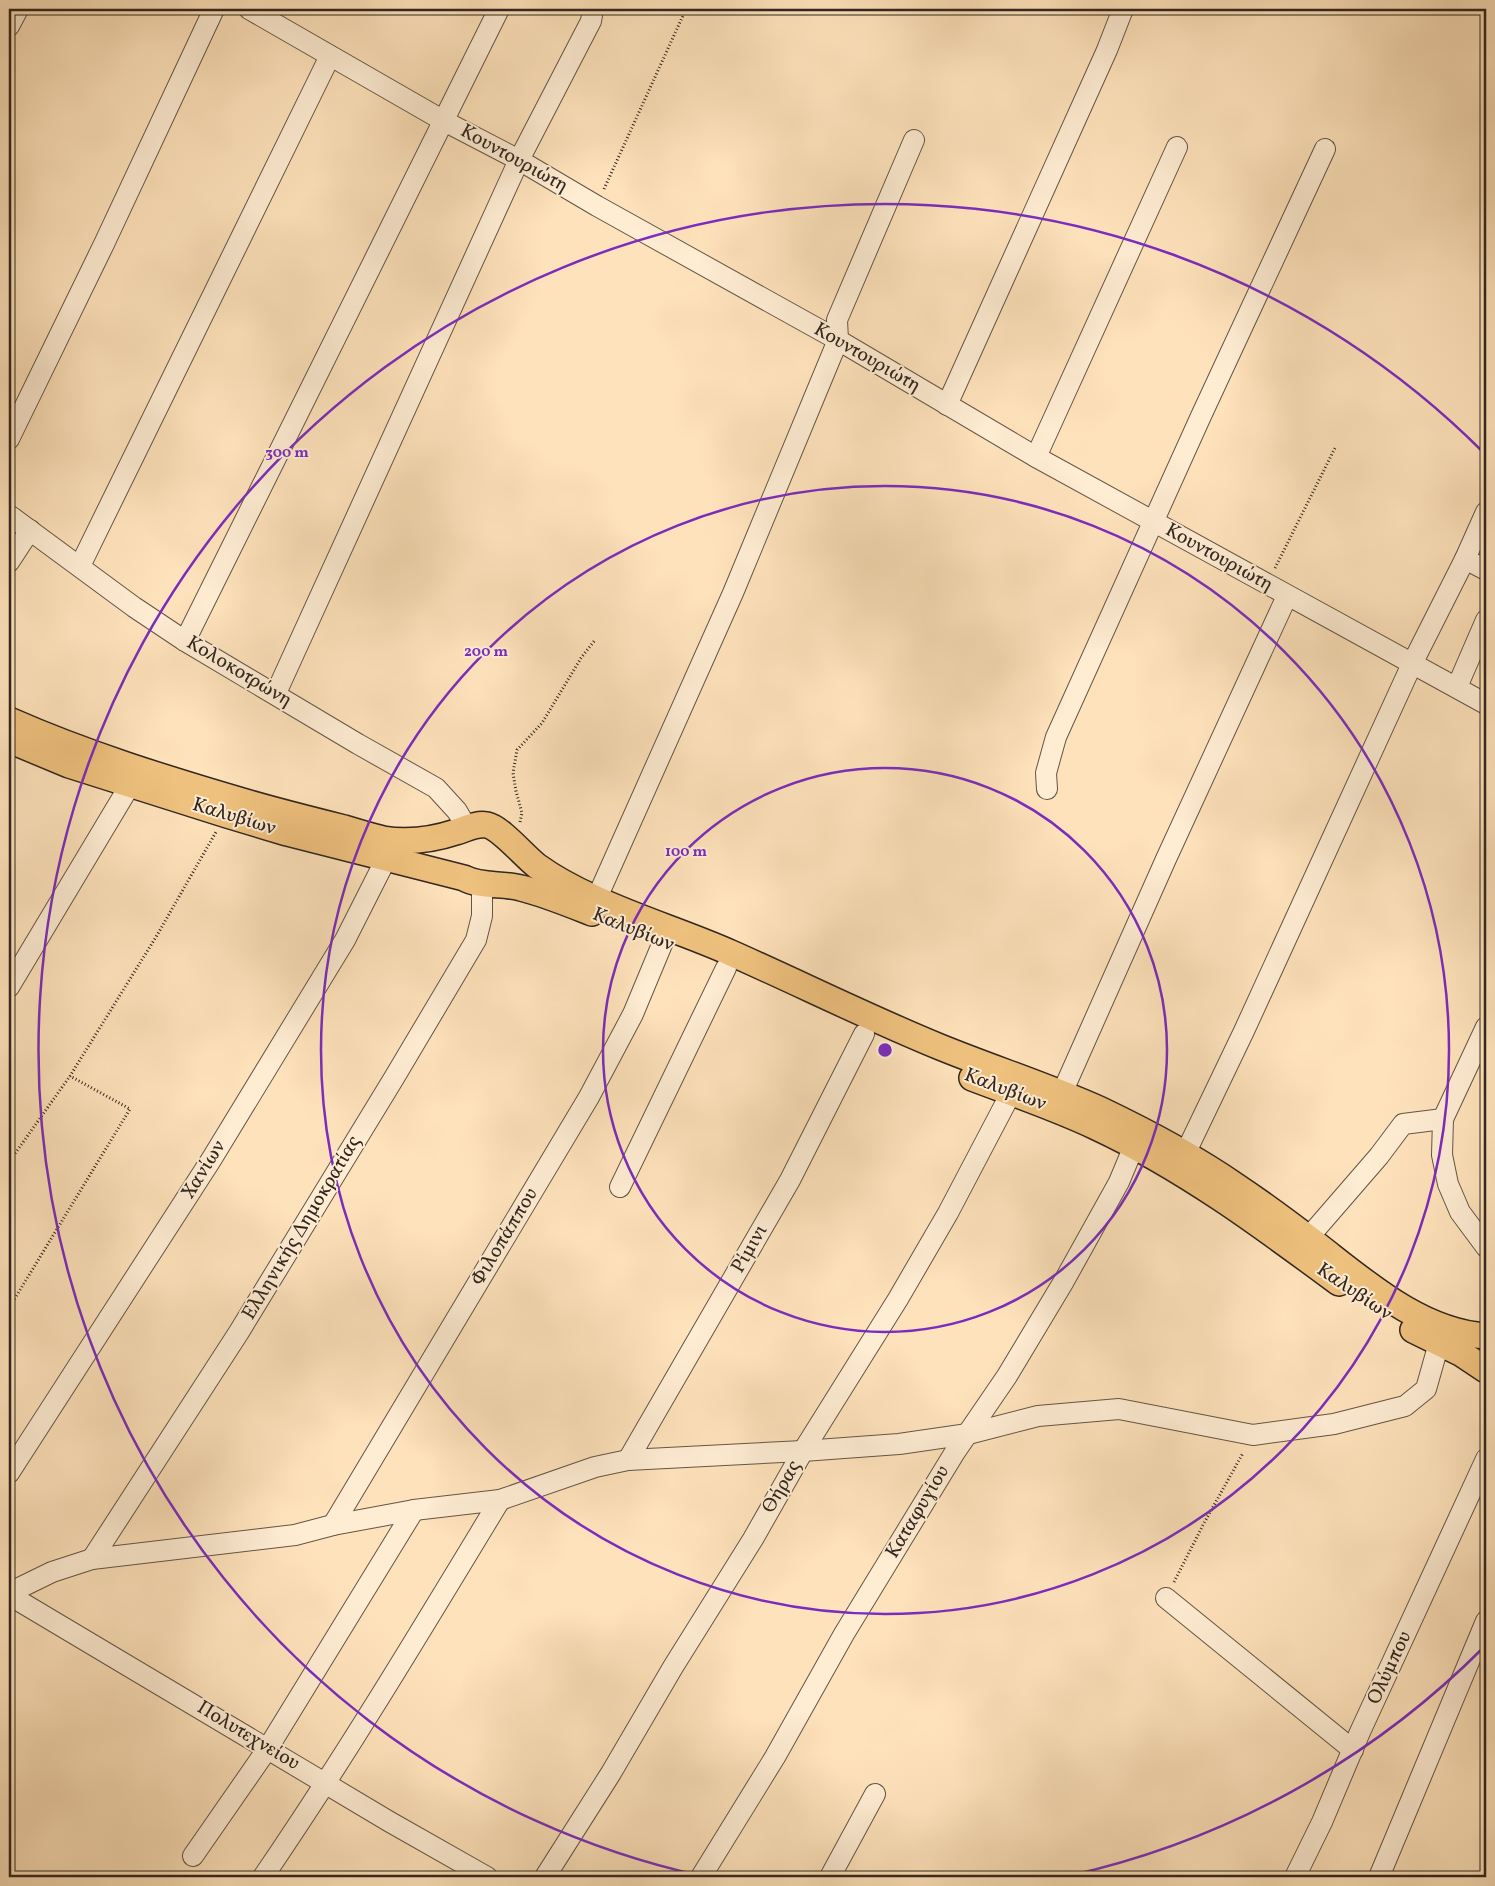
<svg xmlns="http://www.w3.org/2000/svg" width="1495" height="1886" font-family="Vollkorn,serif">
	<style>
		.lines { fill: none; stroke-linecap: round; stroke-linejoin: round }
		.minor-casing { stroke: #645546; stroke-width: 22 }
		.major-casing { stroke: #31261f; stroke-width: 28 }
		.path { stroke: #31261f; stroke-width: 3; stroke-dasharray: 1 2.5; stroke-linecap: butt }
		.minor { stroke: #feecd3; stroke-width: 20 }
		.major { stroke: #efc17e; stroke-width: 25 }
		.ring { fill: none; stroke: #7b2cbf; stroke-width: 2.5 }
		.labels { text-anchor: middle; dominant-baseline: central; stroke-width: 4; stroke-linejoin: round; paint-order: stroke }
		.street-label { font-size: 20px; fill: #31261f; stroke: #feecd3 }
		.centre { fill: #7b2cbf; stroke: #feecd3; stroke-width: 2.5 }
		.ring-label { font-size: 15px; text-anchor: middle; font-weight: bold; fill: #7b2cbf; stroke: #feecd3; stroke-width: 4; stroke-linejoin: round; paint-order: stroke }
	</style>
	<rect width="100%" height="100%" fill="#fee2bb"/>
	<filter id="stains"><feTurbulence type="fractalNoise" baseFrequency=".004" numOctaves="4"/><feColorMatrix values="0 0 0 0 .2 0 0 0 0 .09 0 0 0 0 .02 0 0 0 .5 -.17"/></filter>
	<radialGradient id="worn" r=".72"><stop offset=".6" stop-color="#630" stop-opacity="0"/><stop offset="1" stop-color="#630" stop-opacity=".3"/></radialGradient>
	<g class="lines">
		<!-- minor casing -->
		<g class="minor-casing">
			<g id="minor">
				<path d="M 249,9 L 444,121 L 519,160 L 597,206 L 838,340 L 1036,457 L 1486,704"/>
				<path d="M 9,26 L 18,9"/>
				<path d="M 947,405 L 1107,50 L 1123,9"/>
				<path d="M 9,439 L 104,244 L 214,9"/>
				<path d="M 1036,457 L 1177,147"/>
				<path d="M 1486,512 L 1465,559 L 1486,570"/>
				<path d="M 9,515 L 134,607 L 185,641 L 358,744 L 436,788 L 457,811 L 467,828"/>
				<path d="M 9,562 L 30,530"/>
				<path d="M 80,566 L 330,56"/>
				<path d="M 185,641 L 499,9"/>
				<path d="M 1457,687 L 1486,620"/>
				<path d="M 276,693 L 519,160 L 591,21 L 593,9"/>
				<path d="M 1047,789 L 1046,773 L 1056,737 L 1201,416 L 1325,149"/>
				<path d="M 596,900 L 733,593 L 838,340 L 837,320 L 914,140"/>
				<path d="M 9,987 L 130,785"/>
				<path d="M 1486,1027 L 1443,1119 L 1442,1155 L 1448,1184 L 1460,1212 L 1486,1247"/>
				<path d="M 1062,1093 L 1166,859 L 1287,596"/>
				<path d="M 1185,1154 L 1244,1031 L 1412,664 L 1465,559"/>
				<path d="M 620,1187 L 726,968"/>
				<path d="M 1308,1238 L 1379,1156 L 1403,1124 L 1443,1119"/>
				<path d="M 628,1460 L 790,1180 L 864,1034"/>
				<path d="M 9,1473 L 211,1160 L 345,940 L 386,859"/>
				<path d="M 333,1525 L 589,1097 L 633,1014 L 663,942"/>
				<path d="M 92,1559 L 239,1332 L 394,1078 L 476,940 L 482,916 L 482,884"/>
				<path d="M 9,1593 L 52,1572 L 92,1559 L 295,1535 L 333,1525 L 414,1510 L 500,1500 L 595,1467 L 628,1460 L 803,1451 L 899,1444 L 968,1434 L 1038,1416 L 1119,1409 L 1253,1435 L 1334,1424 L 1405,1406 L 1426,1389 L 1439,1343"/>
				<path d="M 9,1595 L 390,1822 L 487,1877"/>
				<path d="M 1166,1598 L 1353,1750"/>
				<path d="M 193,1856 L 268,1748 L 414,1510"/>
				<path d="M 263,1877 C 347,1754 423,1627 500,1500"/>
				<path d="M 545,1877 L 611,1773 L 673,1667 L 753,1539 L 803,1451 L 898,1299 L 948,1213 L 1011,1093"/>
				<path d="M 701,1877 L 775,1757 L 844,1634 L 955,1452 L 1007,1376 L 1064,1281 L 1119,1182 L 1134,1146"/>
				<path d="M 830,1877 L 875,1794"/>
				<path d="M 1295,1877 L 1322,1822 L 1360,1732 L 1486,1459"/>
				<path d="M 1379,1877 L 1486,1621"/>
			</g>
		</g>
		<!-- major casing -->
		<g class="major-casing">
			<g id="major">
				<path d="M 9,720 C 86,754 167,779 249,803 C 280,812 312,820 344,828 C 357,832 370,836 383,839 C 409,843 432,840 456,832 C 467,829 475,823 487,825 C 501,828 524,856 537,866 C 555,879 574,889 594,898 C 639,919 686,933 731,953 C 801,984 869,1018 940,1047 C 994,1069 1048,1086 1101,1110 C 1147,1132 1194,1157 1236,1186 C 1263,1204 1290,1224 1316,1244 C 1365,1282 1421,1332 1486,1336"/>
				<path d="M 9,740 L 69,765 L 227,815 L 287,833 L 464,878 C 480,887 503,883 521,888 C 545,894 569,904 592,913"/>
				<path d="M 972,1078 C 1014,1094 1056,1108 1096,1127 C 1184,1168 1262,1226 1339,1283"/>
				<path d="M 1413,1330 L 1462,1354 L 1486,1370"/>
			</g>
		</g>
		<!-- path -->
		<g class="path">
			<path d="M 604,189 L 686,9"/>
			<path d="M 1275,568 L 1336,446"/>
			<path d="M 520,822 L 522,813 L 516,791 L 513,773 L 517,750 L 542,723 L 581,658 L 595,640"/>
			<path d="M 9,1162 L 70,1076 L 156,937 L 216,832"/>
			<path d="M 9,1308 L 130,1109 L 70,1076"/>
			<path d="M 1174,1582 L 1203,1525 L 1243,1453"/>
		</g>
		<!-- minor -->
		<use href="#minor" class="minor"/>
		<!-- major -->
		<use href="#major" class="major"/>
	</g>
	<!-- distance rings -->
	<g class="ring">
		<circle cx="885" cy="1050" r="282"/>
		<circle cx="885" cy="1050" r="564"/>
		<path d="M1483 1648A846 846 0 0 1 1068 1876M702 1876A846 846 0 1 1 1483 452"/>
	</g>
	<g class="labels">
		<!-- street labels -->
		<g class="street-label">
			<text transform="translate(514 159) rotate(29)">Κουντουριώτη</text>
			<text transform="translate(867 358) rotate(30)">Κουντουριώτη</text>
			<text transform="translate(1219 558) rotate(29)">Κουντουριώτη</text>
			<text transform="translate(239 672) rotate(31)">Κολοκοτρώνη</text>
			<text transform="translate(234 817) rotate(17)">Καλυβίων</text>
			<text transform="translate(633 930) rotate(22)">Καλυβίων</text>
			<text transform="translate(1005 1090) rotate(21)">Καλυβίων</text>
			<text transform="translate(204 1170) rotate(-58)">Χανίων</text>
			<text transform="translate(302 1228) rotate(-59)">Ελληνικής Δημοκρατίας</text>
			<text transform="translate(505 1237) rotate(-59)">Φιλοπάππου</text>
			<text transform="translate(750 1249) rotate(-60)">Ρίμινι</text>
			<text transform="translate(1354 1292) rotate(34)">Καλυβίων</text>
			<text transform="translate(782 1487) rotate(-60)">Θήρας</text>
			<text transform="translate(918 1512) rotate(-59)">Καταφυγίου</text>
			<text transform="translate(1390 1668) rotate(-65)">Ολύμπου</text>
			<text transform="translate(248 1736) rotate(31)">Πολυτεχνείου</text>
		</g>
	</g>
	<circle cx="885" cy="1050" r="8" class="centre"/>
	<g class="ring-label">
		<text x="287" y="457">300 m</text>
		<text x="486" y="656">200 m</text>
		<text x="686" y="856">100 m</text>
	</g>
	<!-- margin -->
	<rect width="1495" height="1886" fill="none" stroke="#fee2bb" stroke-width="30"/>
	<rect x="10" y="10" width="1475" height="1866" fill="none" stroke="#31261f" stroke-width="2.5"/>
	<rect x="15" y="15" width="1465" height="1856" fill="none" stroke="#31261f"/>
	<rect width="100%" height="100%" filter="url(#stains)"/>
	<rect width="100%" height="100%" fill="url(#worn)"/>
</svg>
